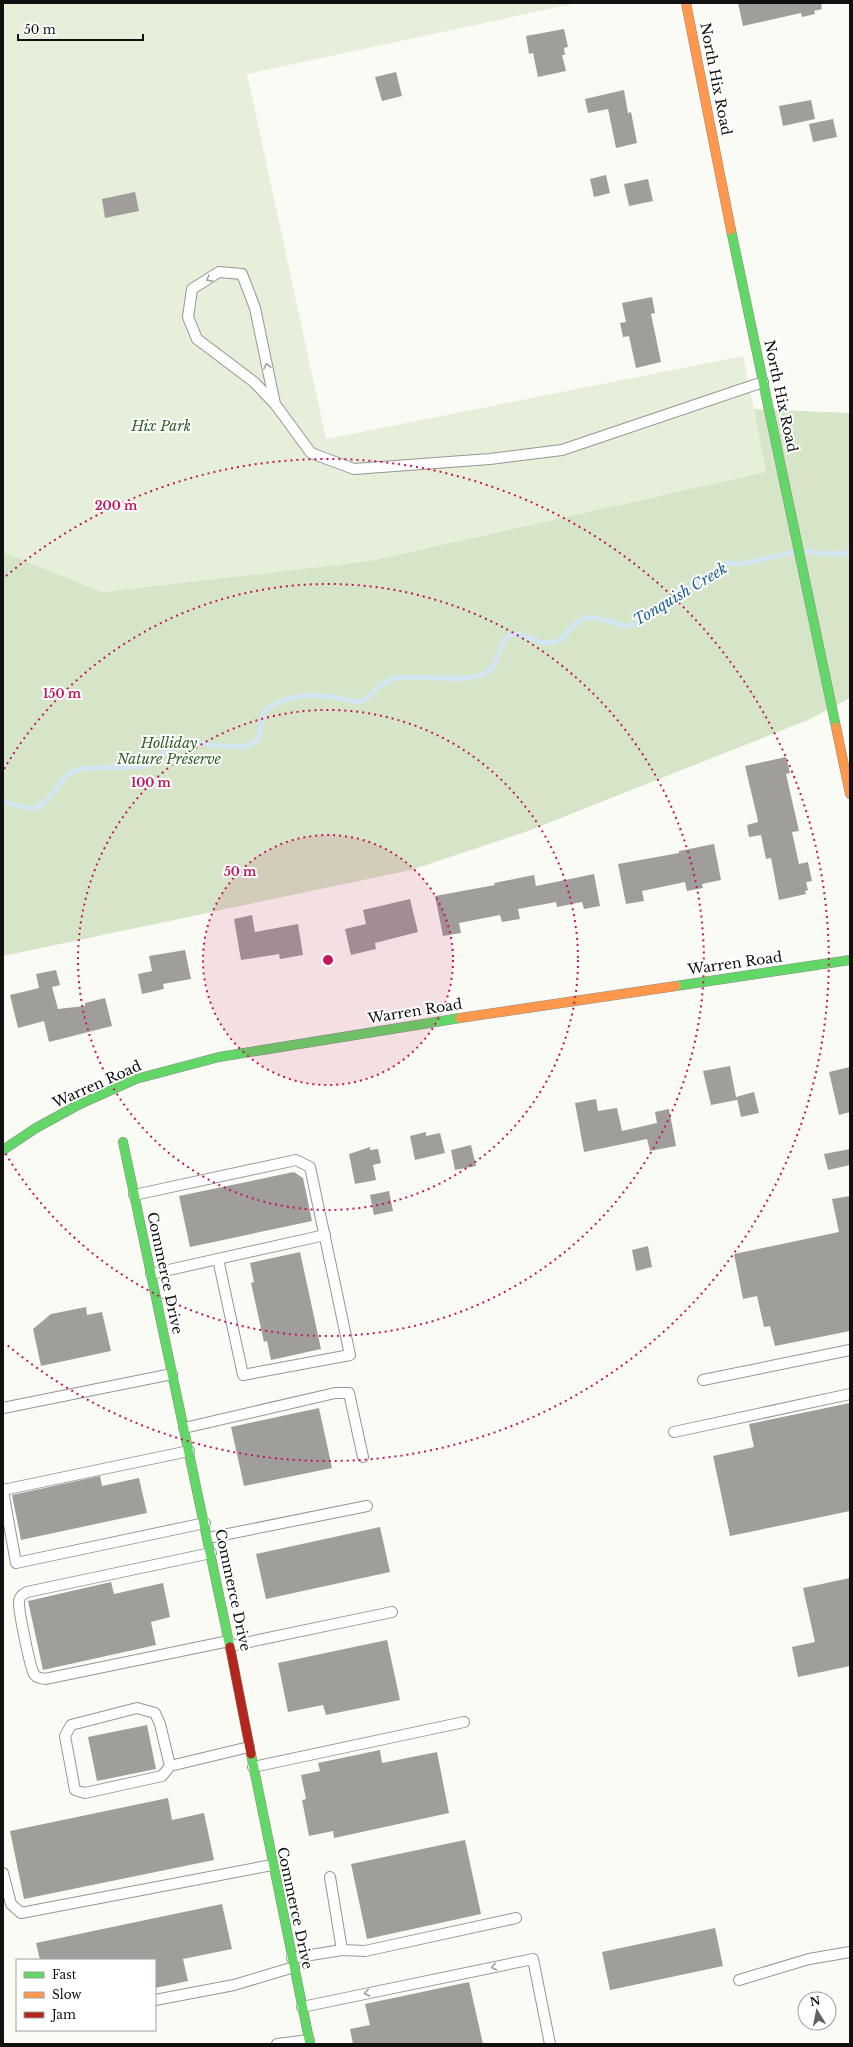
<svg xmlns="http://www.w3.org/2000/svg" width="853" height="2047" font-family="'Libre Baskerville',serif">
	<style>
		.green { fill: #e6efd9 }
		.forest { fill: #d6e5c8 }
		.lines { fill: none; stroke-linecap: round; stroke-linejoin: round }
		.stream { stroke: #d1e6f1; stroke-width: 5 }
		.building { fill: #9f9e9b }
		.lane-casing { stroke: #969694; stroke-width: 12 }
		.fast-casing { stroke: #8c8c8a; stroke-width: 10 }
		.slow-casing { stroke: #8c8c8a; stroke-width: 10 }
		.jam-casing { stroke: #8c8c8a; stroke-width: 10 }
		.lane { stroke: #fefefe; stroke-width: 10 }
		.fast { stroke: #63d668; stroke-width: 9 }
		.slow { stroke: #ff974d; stroke-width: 9 }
		.jam { stroke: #b3261e; stroke-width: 9 }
		.oneway { stroke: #9f9f9f }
		.ring { fill: none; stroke: #c2185b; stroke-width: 2; stroke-dasharray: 2 4 }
		.labels { text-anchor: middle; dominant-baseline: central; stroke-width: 4; stroke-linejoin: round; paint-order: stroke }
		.street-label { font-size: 14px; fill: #101010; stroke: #fff }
		.park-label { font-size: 14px; font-style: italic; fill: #336028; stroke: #fff }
		.water-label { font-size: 15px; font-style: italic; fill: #286493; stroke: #fff }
		.centre { fill: #c2185b; stroke: #fff; stroke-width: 2 }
		.ring-label { font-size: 12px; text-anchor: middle; font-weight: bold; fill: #c2185b; stroke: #fff; stroke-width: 4; stroke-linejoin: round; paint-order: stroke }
	</style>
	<rect width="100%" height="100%" fill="#fbfbf6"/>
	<!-- green -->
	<path class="green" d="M 3,3 L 577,3 L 247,74 L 326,439 L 743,356 L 767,472 L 370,561 L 102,592 L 3,552 Z"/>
	<!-- forest -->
	<path class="forest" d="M 754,409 L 850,413 L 850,698 L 808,720 L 528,831 L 411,870 L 3,956 L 3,552 L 102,592 L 370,561 L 766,472 Z"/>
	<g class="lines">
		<!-- stream -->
		<g class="stream">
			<path d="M 804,551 L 829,554 L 850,553"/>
			<path d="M 3,801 C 35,812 38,813 59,785 C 62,780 66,775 72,772 C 95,763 124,771 148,765 C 162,761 166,746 178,740 C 194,742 245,753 256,741 C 262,734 261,719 265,711 C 281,696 309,693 330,697 C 340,698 350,701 360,702 C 373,696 378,683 392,679 C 419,672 464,686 487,672 C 499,665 498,643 511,634 L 519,634 L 543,643 L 551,643 L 561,639 L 576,623 L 587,617 L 597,618 L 625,626 L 634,625 L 674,595 L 728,563 L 742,564 L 794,552"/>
		</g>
	</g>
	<!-- building -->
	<g class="building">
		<path d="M 738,3 L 821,3 L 822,9 L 814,11 L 815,14 L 802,17 L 801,13 L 743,26 Z"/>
		<path d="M 564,29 L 568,47 L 564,48 L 565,55 L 562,55 L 566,71 L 538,77 L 533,53 L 529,54 L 526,36 Z"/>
		<path d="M 396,72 L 402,96 L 382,101 L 375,77 Z"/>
		<path d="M 624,90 L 628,113 L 631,112 L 637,143 L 616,148 L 608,109 L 588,113 L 585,99 Z"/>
		<path d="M 811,100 L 815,119 L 783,126 L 779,106 Z"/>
		<path d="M 833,119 L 837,137 L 813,142 L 809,124 Z"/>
		<path d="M 606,175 L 610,193 L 594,197 L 590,179 Z"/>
		<path d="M 648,179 L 653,201 L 629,206 L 624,184 Z"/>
		<path d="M 135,192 L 139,211 L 105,218 L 102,199 Z"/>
		<path d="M 652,297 L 655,313 L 651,314 L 661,362 L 636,368 L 629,336 L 623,337 L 620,323 L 626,322 L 622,303 Z"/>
		<path d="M 786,757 L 790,773 L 786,774 L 799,831 L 792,832 L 799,864 L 808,862 L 812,881 L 806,882 L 808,890 L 805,891 L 806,894 L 779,900 L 771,858 L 766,859 L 761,835 L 749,837 L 747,825 L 758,822 L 758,821 L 745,766 Z"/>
		<path d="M 714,844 L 721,880 L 702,884 L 703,888 L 687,891 L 685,882 L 642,891 L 644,901 L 626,904 L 618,864 L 679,853 L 679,851 Z"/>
		<path d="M 594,874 L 600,906 L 584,909 L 582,902 L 557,907 L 556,902 L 518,909 L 520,919 L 502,922 L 500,915 L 459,923 L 461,933 L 443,936 L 435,896 L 495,885 L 494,883 L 534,875 L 536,886 Z"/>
		<path d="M 410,899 L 418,932 L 375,943 L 376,949 L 351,955 L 345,929 L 366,924 L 363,910 Z"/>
		<path d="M 252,915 L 255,932 L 298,924 L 303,955 L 280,959 L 279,954 L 241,960 L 234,919 Z"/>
		<path d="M 185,950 L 191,979 L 163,984 L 164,989 L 142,994 L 138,974 L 152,971 L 149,956 Z"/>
		<path d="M 56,970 L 60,985 L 52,987 L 58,1009 L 85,1006 L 85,1003 L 105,998 L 112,1026 L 49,1042 L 44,1021 L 18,1028 L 10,995 L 39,988 L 36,974 Z"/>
		<path d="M 730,1066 L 736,1097 L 754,1092 L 759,1113 L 741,1117 L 737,1098 L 737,1100 L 711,1105 L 703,1071 Z"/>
		<path d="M 850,1067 L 850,1112 L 839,1115 L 829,1072 Z"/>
		<path d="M 596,1099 L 598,1111 L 617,1108 L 622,1131 L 657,1123 L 655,1112 L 669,1109 L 676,1146 L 650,1151 L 647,1139 L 584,1152 L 575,1103 Z"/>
		<path d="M 426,1132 L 426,1136 L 440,1133 L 445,1153 L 415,1160 L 410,1136 Z"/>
		<path d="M 471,1145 L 476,1166 L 455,1170 L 451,1150 Z"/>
		<path d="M 370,1147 L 370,1150 L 378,1149 L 381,1163 L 373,1165 L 376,1180 L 355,1184 L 349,1154 Z"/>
		<path d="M 850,1149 L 850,1165 L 828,1170 L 824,1154 Z"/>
		<path d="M 294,1172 L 303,1178 L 312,1221 L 190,1247 L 179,1196 Z"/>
		<path d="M 389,1191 L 393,1211 L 374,1215 L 370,1195 Z"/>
		<path d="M 850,1196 L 850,1331 L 775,1346 L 770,1326 L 764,1327 L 757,1296 L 743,1299 L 734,1254 L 839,1232 L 832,1199 Z"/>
		<path d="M 648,1246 L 652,1267 L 636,1271 L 632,1250 Z"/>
		<path d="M 300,1252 L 321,1349 L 271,1360 L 267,1341 L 264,1342 L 251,1283 L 254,1282 L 250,1263 Z"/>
		<path d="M 86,1307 L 87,1315 L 102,1312 L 111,1351 L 41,1366 L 33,1329 L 51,1314 Z"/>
		<path d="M 850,1403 L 850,1511 L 730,1536 L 713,1456 L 754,1447 L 749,1424 Z"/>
		<path d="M 319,1408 L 332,1468 L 244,1486 L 231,1427 Z"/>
		<path d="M 100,1476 L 102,1486 L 139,1478 L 147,1513 L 21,1540 L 12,1495 Z"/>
		<path d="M 380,1527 L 390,1572 L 266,1599 L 256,1554 Z"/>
		<path d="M 850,1578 L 850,1666 L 798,1677 L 792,1647 L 815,1642 L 803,1588 Z"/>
		<path d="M 111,1582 L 114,1594 L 163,1583 L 170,1617 L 151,1622 L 156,1645 L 43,1670 L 28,1601 Z"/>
		<path d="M 387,1640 L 400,1700 L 326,1715 L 323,1705 L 288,1712 L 278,1663 Z"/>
		<path d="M 147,1725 L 156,1769 L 97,1781 L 88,1737 Z"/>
		<path d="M 380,1750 L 382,1763 L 437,1752 L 449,1813 L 334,1838 L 333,1831 L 309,1836 L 302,1800 L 306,1799 L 301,1775 L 320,1771 L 318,1763 Z"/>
		<path d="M 168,1798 L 172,1820 L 204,1813 L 214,1860 L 24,1899 L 10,1831 Z"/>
		<path d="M 465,1840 L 481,1914 L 367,1939 L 351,1864 Z"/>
		<path d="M 222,1904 L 232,1949 L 183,1959 L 188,1981 L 155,1988 L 155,1960 L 40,1960 L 36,1943 Z"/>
		<path d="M 715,1928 L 723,1966 L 610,1990 L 602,1952 Z"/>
		<path d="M 469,1982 L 483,2044 L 353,2044 L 350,2029 L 370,2025 L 365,2004 Z"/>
	</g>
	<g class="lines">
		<!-- lane casing -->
		<g class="lane-casing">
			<g id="lane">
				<path d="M 275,404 L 255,308 L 242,274 L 219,272 L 192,289 L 188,317 L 197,339 L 254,382 L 275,404 L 311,453 L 354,469 L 490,459 L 562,450 L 763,382"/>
				<path d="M 134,1195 L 296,1160 L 310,1167 L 350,1355 L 243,1375 L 218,1259"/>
				<path d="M 151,1274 L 325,1235"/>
				<path d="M 703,1380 L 850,1350"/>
				<path d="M 3,1408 L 172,1374"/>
				<path d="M 184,1428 L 335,1393 L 349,1393 L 363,1457"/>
				<path d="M 674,1432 L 850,1394"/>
				<path d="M 3,1490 L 189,1451"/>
				<path d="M 3,1491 L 16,1563 L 205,1523"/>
				<path d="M 208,1538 L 367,1506"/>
				<path d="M 211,1553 L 27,1592 C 22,1595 20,1596 19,1601 C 18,1609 30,1667 34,1674 C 36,1678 41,1678 45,1679 L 229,1641"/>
				<path d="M 230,1646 L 392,1612"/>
				<path d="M 170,1766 L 160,1724 L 155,1713 L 137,1708 L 71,1725 L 65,1736 L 75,1790 L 85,1793 L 162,1776 L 170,1766 L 249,1747"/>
				<path d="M 253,1767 L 464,1722"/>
				<path d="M 3,1873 L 11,1904 L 21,1913 L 272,1865"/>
				<path d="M 330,1877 L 342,1950"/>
				<path d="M 292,1958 L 342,1950 L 365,1951 L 516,1918"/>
				<path d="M 739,1980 L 809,1959 L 850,1952"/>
				<path d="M 155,2000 L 234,1985 L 294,1967"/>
				<path d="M 302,2007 L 533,1959 L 550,2044"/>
				<path d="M 277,2044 L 309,2040"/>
			</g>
		</g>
		<!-- fast casing -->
		<g class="fast-casing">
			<g id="fast">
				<path d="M 731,230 L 836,727"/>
				<path d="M 676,986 L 850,960"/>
				<path d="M 123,1142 L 230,1647"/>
				<path d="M 3,1150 L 36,1128 L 78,1105 L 136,1079 L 219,1057 L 460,1018"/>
				<path d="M 251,1754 L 310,2044"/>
			</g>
		</g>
		<!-- slow casing -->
		<g class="slow-casing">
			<g id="slow">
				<path d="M 686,3 L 731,230"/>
				<path d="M 836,727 L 850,794"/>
				<path d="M 460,1018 L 676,986"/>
			</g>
		</g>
		<!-- jam casing -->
		<g class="jam-casing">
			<path id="jam" d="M 230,1647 L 251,1754"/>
		</g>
		<!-- lane -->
		<use href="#lane" class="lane"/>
		<!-- fast -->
		<use href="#fast" class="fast"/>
		<!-- slow -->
		<use href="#slow" class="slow"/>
		<!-- jam -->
		<use href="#jam" class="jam"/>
	</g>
	<!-- one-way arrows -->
	<defs><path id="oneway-chevron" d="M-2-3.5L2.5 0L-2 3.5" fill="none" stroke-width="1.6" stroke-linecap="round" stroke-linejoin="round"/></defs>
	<g class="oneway">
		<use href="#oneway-chevron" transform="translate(209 279) rotate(150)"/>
		<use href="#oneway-chevron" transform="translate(267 366) rotate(-102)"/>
		<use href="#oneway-chevron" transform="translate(494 1967) rotate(168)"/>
		<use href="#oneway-chevron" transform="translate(367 1993) rotate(168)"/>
	</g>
	<!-- distance rings -->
	<circle cx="328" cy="960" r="125" fill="#c2185b" fill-opacity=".12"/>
	<g class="ring">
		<circle cx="328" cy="960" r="125"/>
		<circle cx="328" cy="960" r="250"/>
		<path d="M4 769A376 376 0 1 1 4 1151"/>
		<path d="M6 576A501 501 0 1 1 6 1344"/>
	</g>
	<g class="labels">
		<!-- street labels -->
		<g class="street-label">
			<text transform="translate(716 79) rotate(79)">North Hix Road</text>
			<text transform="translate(781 396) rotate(78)">North Hix Road</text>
			<text transform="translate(735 963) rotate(-8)">Warren Road</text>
			<text transform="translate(415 1011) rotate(-9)">Warren Road</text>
			<text transform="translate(97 1084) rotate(-24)">Warren Road</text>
			<text transform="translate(165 1273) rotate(78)">Commerce Drive</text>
			<text transform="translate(233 1590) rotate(78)">Commerce Drive</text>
			<text transform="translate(295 1908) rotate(78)">Commerce Drive</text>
		</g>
		<!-- park labels -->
		<g class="park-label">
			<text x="161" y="426">Hix Park</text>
			<text x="169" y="743">Holliday<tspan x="169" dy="16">Nature Preserve</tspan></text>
		</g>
		<!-- water labels -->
		<g class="water-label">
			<text transform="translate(680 594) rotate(-31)">Tonquish Creek</text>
		</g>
	</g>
	<circle cx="328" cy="960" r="6" class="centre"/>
	<g class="ring-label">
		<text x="116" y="510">200 m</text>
		<text x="62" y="698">150 m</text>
		<text x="151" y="787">100 m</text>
		<text x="240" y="876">50 m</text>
	</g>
	<!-- border -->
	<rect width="853" height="2047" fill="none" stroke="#101010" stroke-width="8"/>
	<!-- legend -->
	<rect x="16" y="1959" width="140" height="72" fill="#ffffff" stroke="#9f9f9f"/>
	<rect x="24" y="1972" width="20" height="6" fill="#63d668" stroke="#9f9f9f"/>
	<text x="52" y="1979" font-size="12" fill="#101010">Fast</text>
	<rect x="24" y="1992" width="20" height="6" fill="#ff974d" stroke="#9f9f9f"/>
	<text x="52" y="1999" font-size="12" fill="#101010">Slow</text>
	<rect x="24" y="2012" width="20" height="6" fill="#b3261e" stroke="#9f9f9f"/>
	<text x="52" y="2019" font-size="12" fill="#101010">Jam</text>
	<!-- north arrow -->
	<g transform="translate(817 2011) rotate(350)"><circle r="19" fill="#ffffff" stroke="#9f9f9f"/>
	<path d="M0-3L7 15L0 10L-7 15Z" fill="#626260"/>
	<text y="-6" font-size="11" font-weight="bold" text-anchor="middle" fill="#101010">N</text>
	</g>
	<!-- scale -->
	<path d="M18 34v6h125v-6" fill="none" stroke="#101010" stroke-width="2"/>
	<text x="24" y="34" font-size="12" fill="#101010" stroke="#ffffff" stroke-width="3" paint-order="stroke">50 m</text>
</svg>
